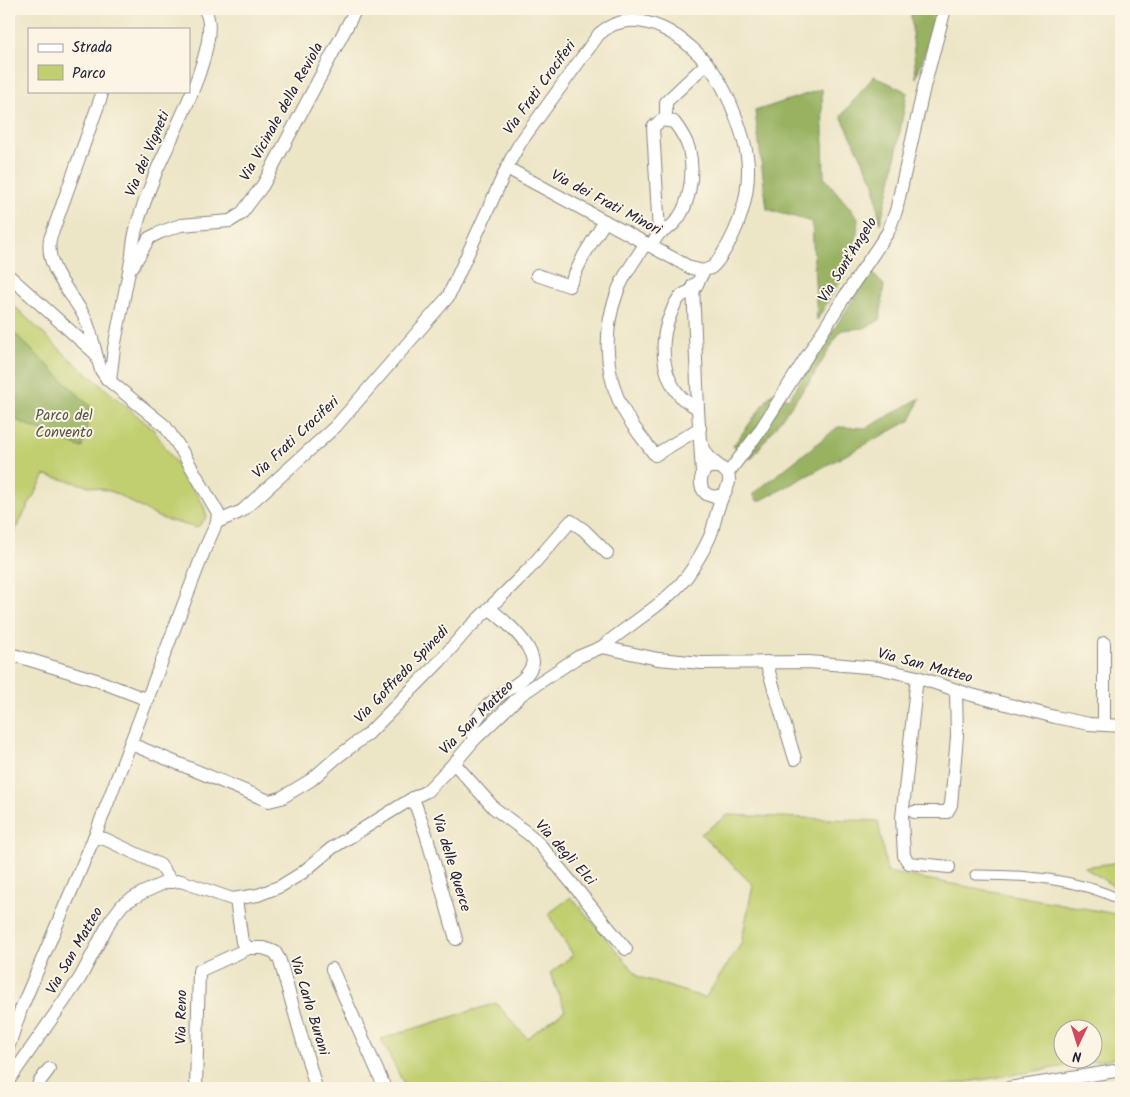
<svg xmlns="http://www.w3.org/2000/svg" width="1130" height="1097" font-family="Kalam,sans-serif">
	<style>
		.green { fill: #c1cf70; stroke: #727856; fill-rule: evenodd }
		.forest { fill: #98b262; stroke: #5d6a4e }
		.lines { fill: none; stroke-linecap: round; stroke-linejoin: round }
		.pedestrian-casing { stroke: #878480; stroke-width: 11 }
		.minor-casing { stroke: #878480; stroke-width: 14 }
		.pedestrian { stroke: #fff; stroke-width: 9 }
		.minor { stroke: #fff; stroke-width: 12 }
		.labels { text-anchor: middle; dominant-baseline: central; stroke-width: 4; stroke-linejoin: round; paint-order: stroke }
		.street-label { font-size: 15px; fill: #22223b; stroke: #fcf5e5 }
		.park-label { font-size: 15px; fill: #52564b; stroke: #fcf5e5 }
	</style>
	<rect width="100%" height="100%" fill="#fcf5e5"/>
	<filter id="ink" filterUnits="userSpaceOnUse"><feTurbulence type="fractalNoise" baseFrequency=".02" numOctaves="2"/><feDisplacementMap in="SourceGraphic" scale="10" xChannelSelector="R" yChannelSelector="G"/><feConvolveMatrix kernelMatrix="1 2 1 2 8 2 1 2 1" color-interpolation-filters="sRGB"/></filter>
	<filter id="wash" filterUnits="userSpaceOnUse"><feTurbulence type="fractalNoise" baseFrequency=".0096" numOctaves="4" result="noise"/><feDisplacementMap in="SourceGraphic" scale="20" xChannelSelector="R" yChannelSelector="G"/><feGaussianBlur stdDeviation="1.12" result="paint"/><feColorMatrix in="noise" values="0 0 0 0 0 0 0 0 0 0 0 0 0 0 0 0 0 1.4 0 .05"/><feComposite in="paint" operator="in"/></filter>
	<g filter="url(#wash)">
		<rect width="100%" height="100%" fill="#ece5c6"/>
		<!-- green -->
		<g class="green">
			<path d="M 9,301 L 70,359 L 153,429 L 203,504 L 207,517 L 197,528 L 160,518 L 113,492 L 45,475 L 9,541 Z"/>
			<path d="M 728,815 L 878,821 L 887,872 L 1121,915 L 1121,1057 L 931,1088 L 406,1088 L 381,1039 L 496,1003 L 527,1038 L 565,1010 L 550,973 L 573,955 L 548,914 L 571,897 L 639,977 L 705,998 L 741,944 L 753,885 L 701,834 ZM 1062,1030 L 1092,1030 L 1092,1060 L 1062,1060 Z"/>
			<path d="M 1121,862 L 1121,891 L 1084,867 Z"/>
		</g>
		<!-- forest -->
		<g class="forest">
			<path d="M 925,9 L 939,9 L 916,78 L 911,15 Z"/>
			<path d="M 874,76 L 907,92 L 892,177 L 880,224 L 874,183 L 841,116 Z"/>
			<path d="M 822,89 L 824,177 L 858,218 L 855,256 L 817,320 L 812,222 L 767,209 L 755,111 Z"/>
			<path d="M 871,272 L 884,285 L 880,320 L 864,328 L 841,330 L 812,378 L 751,459 L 733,446 L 772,393 L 789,399 Z"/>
			<path d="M 9,328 L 91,407 L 82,448 L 9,417 Z"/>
			<path d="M 920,398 L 911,420 L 758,502 L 753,494 L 838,427 L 867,428 Z"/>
		</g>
	</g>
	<g filter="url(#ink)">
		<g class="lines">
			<!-- pedestrian casing -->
			<g class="pedestrian-casing">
				<path id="pedestrian" d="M 975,875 C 1024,875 1076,878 1121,900"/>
			</g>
			<!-- minor casing -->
			<g class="minor-casing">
				<g id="minor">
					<path d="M 666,120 L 666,102 L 707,63"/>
					<path d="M 507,168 L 691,268 L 704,271"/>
					<path d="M 646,243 C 635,260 622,277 616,296 C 604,329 605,369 619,401 C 628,421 642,438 655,455 L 700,428"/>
					<path d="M 651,246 L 659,233 L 653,127 L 662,120 L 674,122 C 680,130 686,139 689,149 C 695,173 690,211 670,227 C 667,230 663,231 659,233"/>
					<path d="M 133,266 L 149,238 L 161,232 L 181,225 L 230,221 L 241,214 L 263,185 L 356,9"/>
					<path d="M 537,275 L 569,286 L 584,255 L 605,221"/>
					<path d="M 9,276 L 96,354 L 101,370 L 107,379 L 165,426 L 180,448 L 218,513 L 217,522 L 204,551 L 96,833 L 21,1009 L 9,1045"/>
					<path d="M 693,285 L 698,409 L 702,473"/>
					<path d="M 693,291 C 681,293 676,300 672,311 C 659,338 660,375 682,398 C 687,402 693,405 698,409"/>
					<path d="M 96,354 C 93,341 90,328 84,316 C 71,291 45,269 50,239 L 101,97"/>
					<path d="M 110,381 L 114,348 L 132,256 C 133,227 146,199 156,172 C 169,141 226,37 204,9"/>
					<path d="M 702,444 C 704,449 706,454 710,458 C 723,472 737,472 724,494 C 703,504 693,480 708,467 L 720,467"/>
					<path d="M 728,473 L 759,432 L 845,296 L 888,232 L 896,211 L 924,87 L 945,9"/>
					<path d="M 217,522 L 242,511 L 336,426 L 448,297 L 511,159 L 520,143 L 599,34 C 637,0 691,39 715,74 C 729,95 747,140 748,166 C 749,197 739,228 723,253 C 720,258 715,265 711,268 C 708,269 706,269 704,271 C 700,277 697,286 693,291"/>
					<path d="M 602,647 C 630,623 673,600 692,569 C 699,557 708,544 712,531 C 716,517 717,507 724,494"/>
					<path d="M 9,655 L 17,656 L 96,680 L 148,700"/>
					<path d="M 766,662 L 795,759"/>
					<path d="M 917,677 L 902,818 L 904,856 L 909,863 L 949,867"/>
					<path d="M 1104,725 L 1104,643"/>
					<path d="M 474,740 L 471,728 C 477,718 485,707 494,700 C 508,687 528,682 533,662 C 531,642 504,620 489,608"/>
					<path d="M 131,744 L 269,801 L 281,798 L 311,780 L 336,758 L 368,734 L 440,661 L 466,631 L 529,569 L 571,521 L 584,530 L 607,553"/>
					<path d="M 454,763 L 494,808 L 531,836 L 542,847 L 626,949"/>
					<path d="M 413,798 L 426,834 L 456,939"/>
					<path d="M 914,812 L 947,812 L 951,805 L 957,736 L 956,690"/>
					<path d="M 94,837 L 105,839 L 160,865 L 172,882"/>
					<path d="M 236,899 L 242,942 L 249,948 L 263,948 L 275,952 L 280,961 L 316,1088"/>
					<path d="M 332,969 L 385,1088"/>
					<path d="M 9,1080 L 80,978 L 110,921 L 123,904 L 142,893 L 166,882 L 181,881 L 232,899 L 258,895 L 281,886 L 302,873 L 332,848 L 413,798 L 427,791 L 457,760 L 474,740 L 522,694 L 578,657 L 602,647 L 658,659 L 702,663 L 809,662 L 878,668 L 917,677 L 968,694 L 1055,717 L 1089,724 L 1121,726"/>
					<path d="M 37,1088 L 40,1081 L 49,1069"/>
					<path d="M 196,1088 L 199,971 L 249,948"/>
					<path d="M 1009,1088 L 1121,1070"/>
				</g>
			</g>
			<!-- pedestrian -->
			<use href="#pedestrian" class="pedestrian"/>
			<!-- minor -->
			<use href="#minor" class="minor"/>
		</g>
	</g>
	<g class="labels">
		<!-- street labels -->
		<g class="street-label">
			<text transform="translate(540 88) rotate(-54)">Via Frati Crociferi</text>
			<text transform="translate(282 112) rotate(-61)">Via Vicinale della Reviola</text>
			<text transform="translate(148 154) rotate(-67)">Via dei Vigneti</text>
			<text transform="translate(606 203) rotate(28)">Via dei Frati Minori</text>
			<text transform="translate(848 260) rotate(-58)">Via Sant'Angelo</text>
			<text transform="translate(296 438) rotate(-43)">Via Frati Crociferi</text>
			<text transform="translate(925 666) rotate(15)">Via San Matteo</text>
			<text transform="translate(402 675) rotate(-46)">Via Goffredo Spinedi</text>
			<text transform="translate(477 718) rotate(-45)">Via San Matteo</text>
			<text transform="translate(565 853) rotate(48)">Via degli Elci</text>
			<text transform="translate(451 863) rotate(73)">Via delle Querce</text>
			<text transform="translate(75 951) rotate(-60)">Via San Matteo</text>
			<text transform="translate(309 1006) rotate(73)">Via Carlo Burani</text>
			<text transform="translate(182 1017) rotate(-89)">Via Reno</text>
		</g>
		<!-- park labels -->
		<g class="park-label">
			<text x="64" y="416">Parco del<tspan x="64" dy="17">Convento</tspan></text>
		</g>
	</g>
	<!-- margin -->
	<rect width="1130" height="1097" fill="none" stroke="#fcf5e5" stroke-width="30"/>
	<!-- legend -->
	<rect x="28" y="28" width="162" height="65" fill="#fcf5e5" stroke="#a5a1a1"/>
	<rect x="38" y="44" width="25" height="8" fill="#ffffff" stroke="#a5a1a1"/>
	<text x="72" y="52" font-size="15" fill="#22223b">Strada</text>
	<rect x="38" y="65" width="25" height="15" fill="#c1cf70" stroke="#a5a1a1"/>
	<text x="72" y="78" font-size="15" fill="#22223b">Parco</text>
	<!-- north arrow -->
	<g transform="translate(1078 1044) rotate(184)"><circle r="24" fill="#fcf5e5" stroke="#a5a1a1"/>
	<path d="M0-4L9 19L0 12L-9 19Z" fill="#d1495b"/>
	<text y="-8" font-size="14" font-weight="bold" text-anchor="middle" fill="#22223b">N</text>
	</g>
</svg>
